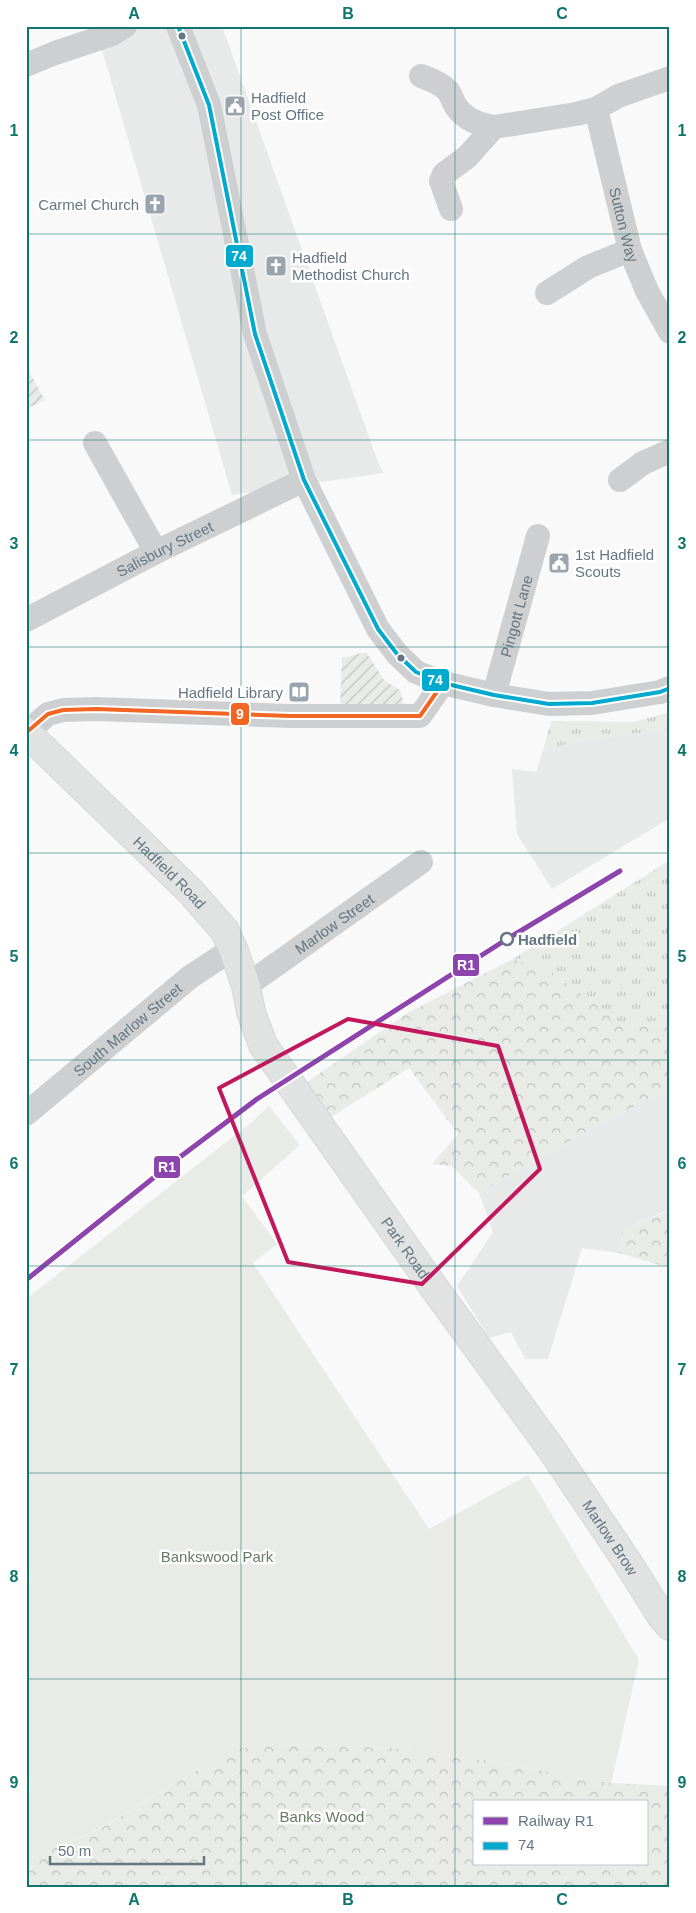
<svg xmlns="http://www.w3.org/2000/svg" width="696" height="1913" font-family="Helvetica,sans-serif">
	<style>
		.built { fill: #e8e9e9 }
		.grass { fill: url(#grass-tufts) }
		.forest { fill: url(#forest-crowns); fill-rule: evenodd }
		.park { fill: #e8ebe6 }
		.garden { fill: url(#garden-furrows) }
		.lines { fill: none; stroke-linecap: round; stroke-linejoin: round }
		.secondary-casing { stroke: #d5d6d7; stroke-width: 30 }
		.street { stroke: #cecfd0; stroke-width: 24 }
		.secondary { stroke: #e1e2e2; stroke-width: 28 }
		.bus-1-casing { stroke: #fff; stroke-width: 8 }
		.bus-2-casing { stroke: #fff; stroke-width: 8 }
		.bus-1 { stroke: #00a9ce; stroke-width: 4 }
		.bus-2 { stroke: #f26522; stroke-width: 4 }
		.rail-1-casing { stroke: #fff; stroke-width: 9 }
		.rail-1 { stroke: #8e44ad; stroke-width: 5 }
		.marked { fill: none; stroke: #c2185b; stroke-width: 4; stroke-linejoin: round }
		.grid { fill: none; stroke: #0f766e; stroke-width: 1; stroke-opacity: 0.55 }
		.bus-dot { fill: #657683; stroke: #fff; stroke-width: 2 }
		.stop-dot { fill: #fff; stroke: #657683; stroke-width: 2.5 }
		.labels { text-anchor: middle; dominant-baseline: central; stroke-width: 5; stroke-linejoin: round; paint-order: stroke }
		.poi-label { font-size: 15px; fill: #657683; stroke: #fff; text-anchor: start }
		.street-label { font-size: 15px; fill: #657683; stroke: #fff }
		.stop-label { font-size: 15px; font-weight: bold; fill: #657683; stroke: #fff; text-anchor: start }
		.park-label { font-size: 15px; fill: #687a64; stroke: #fff }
		.line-badge { stroke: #fff; stroke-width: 2 }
		.badge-label { font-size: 14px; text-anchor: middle; font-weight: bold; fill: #fff }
		.neatline { fill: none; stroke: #0f766e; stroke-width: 2 }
		.grid-label { font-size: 16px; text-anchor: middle; font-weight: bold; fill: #0f766e }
	</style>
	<defs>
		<pattern id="grass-tufts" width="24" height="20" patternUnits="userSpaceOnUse" patternTransform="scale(1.25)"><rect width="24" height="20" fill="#e8ebe6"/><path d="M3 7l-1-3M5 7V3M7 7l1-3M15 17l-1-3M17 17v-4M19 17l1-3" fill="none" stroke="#c0c3c0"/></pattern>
		<pattern id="forest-crowns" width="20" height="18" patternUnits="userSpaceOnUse" patternTransform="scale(1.25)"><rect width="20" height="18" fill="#e8ebe6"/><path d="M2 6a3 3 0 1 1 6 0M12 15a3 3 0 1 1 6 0" fill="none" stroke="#c0c3c0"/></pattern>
		<pattern id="garden-furrows" width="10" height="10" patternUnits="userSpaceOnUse" patternTransform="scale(1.25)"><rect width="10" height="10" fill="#e8ebe6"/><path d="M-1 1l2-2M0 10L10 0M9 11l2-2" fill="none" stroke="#c0c3c0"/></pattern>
	</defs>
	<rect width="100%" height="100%" fill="#f9f9f9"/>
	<!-- built -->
	<g class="built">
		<path d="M 95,26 L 222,26 L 379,465 L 384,473 L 232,495 Z"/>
		<path d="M 670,729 L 670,818 L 552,889 L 517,834 L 512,769 L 536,772 L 543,750 L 578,741 Z"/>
		<path d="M 670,1089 L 670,1209 L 623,1230 L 619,1253 L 582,1248 L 548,1359 L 525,1359 L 511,1332 L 489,1338 L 457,1286 L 493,1232 L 479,1193 L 594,1127 Z"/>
	</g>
	<!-- grass -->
	<g class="grass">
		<path d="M 670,712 L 670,729 L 579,741 L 543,750 L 551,721 L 634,722 Z"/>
		<path d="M 670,860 L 670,1025 L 624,1026 L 553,973 L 513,959 Z"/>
	</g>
	<!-- forest -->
	<g class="forest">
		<path d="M 513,959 L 553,973 L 624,1026 L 670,1025 L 670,1089 L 594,1127 L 479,1193 L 452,1166 L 432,1164 L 458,1134 L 409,1068 L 328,1119 L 304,1084 L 409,1012 Z"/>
		<path d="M 670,1210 L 670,1268 L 619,1253 L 623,1230 Z"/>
		<path d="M 287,1744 L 391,1748 L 490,1761 L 611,1783 L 670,1786 L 670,1887 L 26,1887 L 26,1857 L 32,1857 L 60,1846 L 100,1829 L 202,1767 L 241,1748 ZM 475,1802 L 647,1802 L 647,1864 L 475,1864 Z"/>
	</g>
	<!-- park -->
	<path class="park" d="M 269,1106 L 300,1145 L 242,1196 L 277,1244 L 253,1263 L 429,1529 L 528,1475 L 639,1660 L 611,1783 L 490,1761 L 391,1748 L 287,1744 L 242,1748 L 202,1767 L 99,1829 L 60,1846 L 32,1857 L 26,1857 L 26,1299 L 253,1121 Z"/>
	<!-- garden -->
	<g class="garden">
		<path d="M 26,366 L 45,400 L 26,409 Z"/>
		<path d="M 366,652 L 384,680 L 400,690 L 404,705 L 340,706 L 342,658 Z"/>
	</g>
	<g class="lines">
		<!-- secondary casing -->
		<g class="secondary-casing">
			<g id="secondary">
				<path id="s6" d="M 26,732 L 190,891 L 225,931 L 234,951 L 246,986 L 251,1012 L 263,1045 L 435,1289 L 552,1450 L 628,1563 L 662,1617 L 670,1626"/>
			</g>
		</g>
		<!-- street -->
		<g class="street">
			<path d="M 178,26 L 209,105 L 255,334 L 304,480 L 378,629 L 397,654 L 416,672 L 443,683 L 494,695 L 549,704 L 592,703 L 660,692 L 670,688"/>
			<path d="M 26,65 L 55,53 L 112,34 L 125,26"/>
			<path d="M 421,76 C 430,79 441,83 448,91 C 451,95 453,101 455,105 C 465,120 478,124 494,127"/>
			<path id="s1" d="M 596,109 L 630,250 L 647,291 L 670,332"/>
			<path d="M 451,209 L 441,181 L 444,174 L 467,157 L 494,127 L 576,114 L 596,109 L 618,96 L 670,78"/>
			<path d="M 547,293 L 588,267 L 630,250"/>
			<path d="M 95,443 L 156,552"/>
			<path d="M 620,480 L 643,463 L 670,451"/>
			<path id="s2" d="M 26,620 L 156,552 L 304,480"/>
			<path id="s3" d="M 494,695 L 538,536"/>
			<path d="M 27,732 L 48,714 L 63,710 L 96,709 L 291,716 L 420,716 L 443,683"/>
			<path id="s4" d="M 246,986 L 421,862"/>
			<path id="s5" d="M 26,1114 L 190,977 L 222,956 L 234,951"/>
		</g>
		<!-- secondary -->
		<use href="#secondary" class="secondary"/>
		<!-- bus-1 casing -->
		<g class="bus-1-casing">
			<path id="bus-1" d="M 178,26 L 209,105 L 255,334 L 304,480 L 378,629 L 397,654 L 416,672 L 443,683 L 494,695 L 549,704 L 592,703 L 660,692 L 670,688"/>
		</g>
		<!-- bus-2 casing -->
		<g class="bus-2-casing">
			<path id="bus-2" d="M 27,732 L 48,714 L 63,710 L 96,709 L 291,716 L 420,716 L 443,683"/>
		</g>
		<!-- bus-1 -->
		<use href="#bus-1" class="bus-1"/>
		<!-- bus-2 -->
		<use href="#bus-2" class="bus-2"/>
		<!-- rail-1 casing -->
		<g class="rail-1-casing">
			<path id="rail-1" d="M 26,1280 L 172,1163 L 257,1099 L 507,939 L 620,871"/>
		</g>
		<!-- rail-1 -->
		<use href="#rail-1" class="rail-1"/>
	</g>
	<!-- marked area -->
	<path class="marked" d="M 348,1019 L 498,1046 L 540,1169 L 422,1284 L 288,1262 L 219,1088 Z"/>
	<!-- grid -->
	<path class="grid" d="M 241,26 L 241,1887M 455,26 L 455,1887M 26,234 L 670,234M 26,440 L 670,440M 26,647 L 670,647M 26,853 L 670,853M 26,1060 L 670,1060M 26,1266 L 670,1266M 26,1473 L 670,1473M 26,1679 L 670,1679"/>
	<!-- icons -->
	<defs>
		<g id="civic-square" transform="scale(1.125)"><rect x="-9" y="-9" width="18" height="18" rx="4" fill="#99a4ac" stroke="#fff"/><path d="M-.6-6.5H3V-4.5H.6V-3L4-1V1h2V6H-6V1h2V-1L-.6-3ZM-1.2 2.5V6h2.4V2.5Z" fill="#fff"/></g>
		<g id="church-square" transform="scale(1.125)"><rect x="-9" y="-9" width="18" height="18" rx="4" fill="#99a4ac" stroke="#fff"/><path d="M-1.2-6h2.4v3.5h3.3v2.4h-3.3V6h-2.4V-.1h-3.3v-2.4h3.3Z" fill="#fff"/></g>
		<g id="library-square" transform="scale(1.125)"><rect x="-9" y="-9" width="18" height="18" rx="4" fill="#99a4ac" stroke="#fff"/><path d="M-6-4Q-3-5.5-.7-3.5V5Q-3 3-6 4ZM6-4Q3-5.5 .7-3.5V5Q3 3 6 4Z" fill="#fff"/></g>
	</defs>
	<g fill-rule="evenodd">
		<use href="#civic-square" x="235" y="106"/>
		<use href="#church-square" x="155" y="204"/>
		<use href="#church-square" x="276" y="266"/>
		<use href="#civic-square" x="559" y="563"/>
		<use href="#library-square" x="299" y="692"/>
	</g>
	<!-- markers -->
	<g class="bus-dot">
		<circle cx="182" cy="36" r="4.5"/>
		<circle cx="401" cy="658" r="4.5"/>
	</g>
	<circle class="stop-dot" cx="507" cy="939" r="6"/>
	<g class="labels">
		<!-- poi labels -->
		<g class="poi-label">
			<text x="251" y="97">Hadfield<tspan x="251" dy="17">Post Office</tspan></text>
			<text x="139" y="204" text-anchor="end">Carmel Church</text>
			<text x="292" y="257">Hadfield<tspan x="292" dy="17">Methodist Church</tspan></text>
			<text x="575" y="554">1st Hadfield<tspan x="575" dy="17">Scouts</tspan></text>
			<text x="283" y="692" text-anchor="end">Hadfield Library</text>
		</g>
		<!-- street labels -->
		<g class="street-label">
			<text stroke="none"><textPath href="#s1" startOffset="119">Sutton Way</textPath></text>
			<text stroke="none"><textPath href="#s2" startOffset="156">Salisbury Street</textPath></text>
			<text stroke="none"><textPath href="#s3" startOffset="82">Pingott Lane</textPath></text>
			<text stroke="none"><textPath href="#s6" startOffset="201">Hadfield Road</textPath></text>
			<text stroke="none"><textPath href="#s4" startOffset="108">Marlow Street</textPath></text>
			<text stroke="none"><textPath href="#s5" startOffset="132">South Marlow Street</textPath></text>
			<text stroke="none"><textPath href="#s6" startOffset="650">Park Road</textPath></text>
			<text stroke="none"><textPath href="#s6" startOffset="1005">Marlow Brow</textPath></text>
		</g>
		<!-- stop labels -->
		<g class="stop-label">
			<text x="518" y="939">Hadfield</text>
		</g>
		<!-- park labels -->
		<g class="park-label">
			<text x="217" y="1556">Bankswood Park</text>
			<text x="322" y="1816">Banks Wood</text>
		</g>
	</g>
	<g class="line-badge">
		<rect x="225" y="244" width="29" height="24" rx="5" fill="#00a9ce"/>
		<rect x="421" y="668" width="29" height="24" rx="5" fill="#00a9ce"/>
		<rect x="230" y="702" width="20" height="24" rx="5" fill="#f26522"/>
		<rect x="452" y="953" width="28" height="24" rx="5" fill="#8e44ad"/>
		<rect x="153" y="1155" width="28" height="24" rx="5" fill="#8e44ad"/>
	</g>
	<g class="badge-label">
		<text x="239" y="261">74</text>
		<text x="435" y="685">74</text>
		<text x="240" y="719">9</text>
		<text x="466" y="970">R1</text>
		<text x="167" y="1172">R1</text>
	</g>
	<!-- border -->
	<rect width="696" height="1913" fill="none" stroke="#ffffff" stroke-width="55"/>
	<!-- legend -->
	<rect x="473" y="1800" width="175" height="65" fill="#ffffff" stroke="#c1c8cd"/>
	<rect x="483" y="1817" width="25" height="8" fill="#8e44ad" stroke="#c1c8cd"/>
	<text x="518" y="1826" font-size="15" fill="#657683">Railway R1</text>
	<rect x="483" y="1842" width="25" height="8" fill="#00a9ce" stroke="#c1c8cd"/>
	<text x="518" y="1850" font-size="15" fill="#657683">74</text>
	<!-- scale -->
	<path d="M50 1856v8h154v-8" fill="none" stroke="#657683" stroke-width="2.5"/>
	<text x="58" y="1856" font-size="15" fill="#657683" stroke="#ffffff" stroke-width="4" paint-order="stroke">50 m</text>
	<rect x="28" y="28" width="640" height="1858" class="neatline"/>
	<g class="grid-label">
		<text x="134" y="19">A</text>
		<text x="348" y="19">B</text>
		<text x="562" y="19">C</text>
		<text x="14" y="136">1</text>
		<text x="682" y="136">1</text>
		<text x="14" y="343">2</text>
		<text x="682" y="343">2</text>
		<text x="14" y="549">3</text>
		<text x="682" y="549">3</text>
		<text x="14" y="756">4</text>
		<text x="682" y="756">4</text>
		<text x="14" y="962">5</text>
		<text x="682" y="962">5</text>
		<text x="14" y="1169">6</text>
		<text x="682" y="1169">6</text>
		<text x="14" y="1375">7</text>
		<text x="682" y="1375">7</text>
		<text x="14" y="1582">8</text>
		<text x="682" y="1582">8</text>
		<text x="14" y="1788">9</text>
		<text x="682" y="1788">9</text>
		<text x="134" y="1905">A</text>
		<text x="348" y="1905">B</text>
		<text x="562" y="1905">C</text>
	</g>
</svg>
